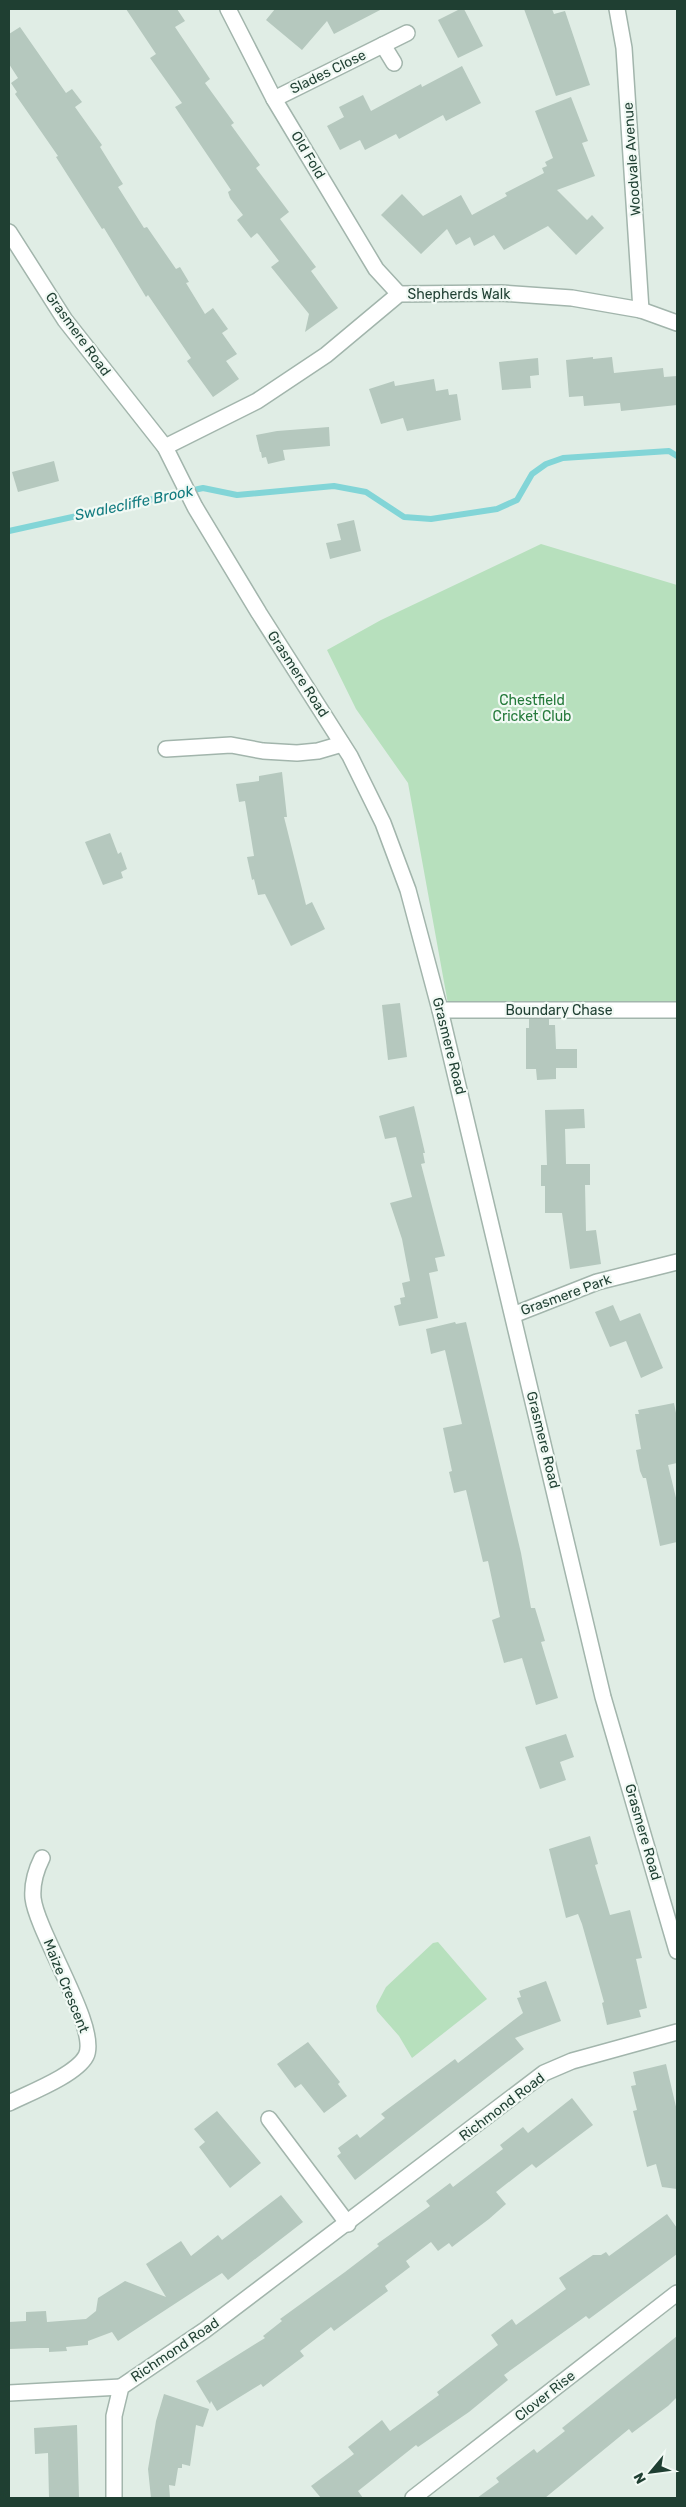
<svg xmlns="http://www.w3.org/2000/svg" width="686" height="2507" font-family="Rubik,sans-serif">
	<style>
		.green { fill: #b7e0bd }
		.lines { fill: none; stroke-linecap: round; stroke-linejoin: round }
		.stream { stroke: #82d5d7; stroke-width: 6 }
		.building { fill: #b5c8be }
		.minor-casing { stroke: #a2b5ac; stroke-width: 18 }
		.minor { stroke: #fff; stroke-width: 15 }
		.labels { text-anchor: middle; dominant-baseline: central; stroke-width: 4.5; stroke-linejoin: round; paint-order: stroke }
		.street-label { font-size: 14px; fill: #1f3f32; stroke: #f1f9f4 }
		.park-label { font-size: 14px; fill: #257a3b; stroke: #f1f9f4 }
		.water-label { font-size: 15px; font-style: italic; fill: #137c80; stroke: #f1f9f4 }
	</style>
	<rect width="100%" height="100%" fill="#e0ede5"/>
	<!-- green -->
	<g class="green">
		<path d="M 541,544 L 677,585 L 677,1009 L 448,1004 L 408,783 L 356,709 L 327,650 L 381,620 Z"/>
		<path d="M 438,1942 L 487,1999 L 412,2058 L 399,2036 L 377,2011 L 376,2006 L 386,1987 L 433,1943 Z"/>
	</g>
	<g class="lines">
		<!-- stream -->
		<path class="stream" d="M 9,531 L 203,488 L 237,495 L 334,486 L 366,492 L 404,517 L 431,519 L 497,509 L 517,500 L 532,474 L 546,464 L 563,458 L 669,451 L 677,456"/>
	</g>
	<!-- building -->
	<g class="building">
		<path d="M 126,9 L 177,9 L 185,21 L 175,27 L 210,79 L 205,83 L 234,123 L 231,125 L 260,165 L 256,168 L 289,212 L 280,219 L 316,267 L 311,271 L 338,308 L 305,332 L 309,314 L 271,267 L 279,261 L 259,235 L 257,233 L 251,238 L 237,220 L 243,215 L 230,198 L 228,192 L 231,190 L 175,107 L 182,103 L 150,58 L 156,54 Z"/>
		<path d="M 275,9 L 382,9 L 334,34 L 327,21 L 302,50 L 266,20 Z"/>
		<path d="M 460,9 L 464,9 L 483,46 L 458,58 L 438,20 Z"/>
		<path d="M 524,9 L 552,9 L 554,14 L 565,11 L 590,85 L 556,96 Z"/>
		<path d="M 20,27 L 66,93 L 72,89 L 82,102 L 75,107 L 102,145 L 100,147 L 123,184 L 118,187 L 144,228 L 147,227 L 176,269 L 180,267 L 189,282 L 186,283 L 205,314 L 213,308 L 228,329 L 222,333 L 237,354 L 226,361 L 239,379 L 213,397 L 187,361 L 191,358 L 148,295 L 146,297 L 104,228 L 102,229 L 56,157 L 58,156 L 15,94 L 17,92 L 11,83 L 18,78 L 9,64 L 9,34 Z"/>
		<path d="M 462,66 L 481,103 L 446,121 L 443,115 L 399,139 L 396,134 L 365,150 L 360,140 L 340,150 L 327,126 L 344,117 L 339,107 L 363,95 L 371,111 L 421,84 L 422,87 Z"/>
		<path d="M 571,97 L 588,141 L 582,143 L 595,176 L 557,190 L 587,220 L 592,215 L 604,228 L 576,255 L 548,226 L 504,250 L 494,235 L 474,246 L 470,237 L 456,245 L 447,229 L 421,254 L 381,215 L 402,194 L 423,216 L 461,195 L 472,215 L 507,196 L 505,193 L 544,173 L 542,168 L 547,166 L 545,162 L 553,158 L 535,111 Z"/>
		<path d="M 593,357 L 593,359 L 612,357 L 614,373 L 663,368 L 664,377 L 677,376 L 677,405 L 621,411 L 620,403 L 584,406 L 583,396 L 569,397 L 566,360 Z"/>
		<path d="M 538,358 L 539,375 L 530,376 L 531,388 L 502,390 L 499,362 Z"/>
		<path d="M 434,379 L 436,391 L 448,389 L 449,395 L 457,394 L 461,420 L 407,431 L 403,418 L 381,424 L 369,389 L 394,381 L 395,386 Z"/>
		<path d="M 329,427 L 330,446 L 283,450 L 285,460 L 268,464 L 266,457 L 262,458 L 261,452 L 260,452 L 256,435 L 277,431 Z"/>
		<path d="M 54,461 L 59,481 L 18,492 L 12,472 Z"/>
		<path d="M 354,520 L 361,551 L 330,559 L 326,543 L 341,540 L 337,524 Z"/>
		<path d="M 282,772 L 287,817 L 284,817 L 306,905 L 312,902 L 325,929 L 291,946 L 265,894 L 258,895 L 254,879 L 252,880 L 247,857 L 254,856 L 245,801 L 239,802 L 236,784 L 259,781 L 259,776 Z"/>
		<path d="M 110,833 L 118,854 L 121,852 L 127,869 L 121,872 L 123,878 L 103,885 L 85,842 Z"/>
		<path d="M 400,1003 L 407,1057 L 388,1060 L 382,1005 Z"/>
		<path d="M 529,1019 L 549,1019 L 549,1025 L 555,1025 L 556,1049 L 577,1049 L 577,1068 L 556,1068 L 556,1079 L 537,1080 L 536,1069 L 526,1069 L 526,1028 L 529,1028 Z"/>
		<path d="M 414,1106 L 425,1153 L 423,1153 L 425,1163 L 421,1164 L 445,1256 L 435,1258 L 438,1271 L 429,1273 L 438,1318 L 399,1326 L 394,1306 L 401,1304 L 400,1298 L 405,1297 L 402,1283 L 410,1281 L 402,1239 L 390,1203 L 412,1197 L 396,1137 L 385,1139 L 379,1116 Z"/>
		<path d="M 584,1109 L 585,1128 L 565,1129 L 566,1164 L 590,1164 L 590,1185 L 585,1185 L 586,1231 L 596,1230 L 601,1264 L 570,1269 L 562,1213 L 545,1213 L 545,1186 L 541,1186 L 541,1165 L 547,1165 L 545,1110 Z"/>
		<path d="M 613,1305 L 620,1321 L 640,1313 L 663,1368 L 641,1378 L 626,1341 L 610,1347 L 595,1312 Z"/>
		<path d="M 455,1322 L 456,1324 L 466,1322 L 521,1553 L 531,1608 L 535,1608 L 545,1641 L 541,1642 L 558,1698 L 536,1705 L 522,1658 L 504,1663 L 492,1620 L 500,1617 L 488,1561 L 483,1562 L 466,1490 L 454,1493 L 449,1472 L 452,1471 L 443,1428 L 462,1424 L 445,1350 L 431,1354 L 426,1329 Z"/>
		<path d="M 674,1403 L 677,1418 L 677,1463 L 668,1465 L 677,1502 L 677,1542 L 660,1546 L 646,1478 L 643,1478 L 640,1471 L 636,1450 L 641,1449 L 635,1414 L 639,1414 L 638,1410 Z"/>
		<path d="M 566,1734 L 574,1757 L 560,1762 L 566,1780 L 540,1789 L 525,1747 Z"/>
		<path d="M 590,1836 L 598,1864 L 595,1865 L 610,1915 L 630,1910 L 642,1958 L 636,1959 L 647,2008 L 639,2010 L 641,2017 L 607,2025 L 602,2003 L 604,2002 L 582,1924 L 578,1914 L 566,1918 L 549,1849 Z"/>
		<path d="M 546,1981 L 561,2021 L 515,2038 L 524,2049 L 355,2180 L 337,2156 L 341,2153 L 338,2148 L 357,2134 L 360,2138 L 385,2118 L 381,2114 L 455,2059 L 458,2063 L 523,2013 L 517,1998 L 521,1997 L 519,1991 Z"/>
		<path d="M 308,2042 L 340,2082 L 338,2084 L 347,2096 L 324,2113 L 301,2084 L 295,2088 L 277,2064 Z"/>
		<path d="M 666,2064 L 677,2111 L 677,2189 L 662,2187 L 656,2164 L 647,2167 L 633,2111 L 637,2110 L 631,2086 L 636,2085 L 633,2072 Z"/>
		<path d="M 572,2098 L 593,2125 L 536,2168 L 532,2164 L 496,2192 L 506,2204 L 489,2219 L 452,2247 L 449,2243 L 438,2251 L 431,2242 L 406,2261 L 410,2267 L 385,2286 L 388,2291 L 334,2331 L 331,2327 L 300,2351 L 304,2356 L 263,2387 L 261,2384 L 217,2411 L 211,2401 L 210,2404 L 196,2381 L 265,2338 L 263,2336 L 282,2321 L 280,2319 L 345,2272 L 379,2246 L 377,2244 L 430,2206 L 426,2201 L 450,2183 L 453,2187 L 503,2149 L 500,2145 L 523,2127 L 528,2133 Z"/>
		<path d="M 217,2111 L 261,2163 L 230,2188 L 199,2147 L 205,2142 L 194,2129 Z"/>
		<path d="M 281,2195 L 303,2222 L 228,2280 L 222,2273 L 118,2341 L 112,2332 L 88,2341 L 88,2345 L 66,2347 L 67,2351 L 49,2352 L 49,2348 L 37,2348 L 9,2349 L 9,2322 L 26,2321 L 26,2312 L 46,2311 L 47,2322 L 86,2319 L 96,2311 L 98,2298 L 125,2281 L 166,2297 L 146,2264 L 181,2241 L 191,2256 L 218,2235 L 222,2240 Z"/>
		<path d="M 667,2214 L 677,2228 L 677,2254 L 589,2319 L 586,2316 L 504,2375 L 508,2380 L 469,2412 L 418,2447 L 416,2445 L 358,2491 L 363,2498 L 321,2498 L 311,2486 L 354,2454 L 348,2447 L 382,2420 L 390,2431 L 439,2395 L 437,2392 L 498,2345 L 491,2335 L 512,2319 L 516,2325 L 566,2289 L 559,2278 L 593,2255 L 601,2255 L 606,2252 L 609,2256 Z"/>
		<path d="M 677,2336 L 677,2397 L 668,2406 L 632,2433 L 629,2429 L 545,2498 L 477,2498 L 499,2482 L 496,2478 L 534,2449 L 537,2453 L 565,2431 L 562,2428 Z"/>
		<path d="M 164,2394 L 209,2409 L 203,2427 L 196,2425 L 190,2466 L 182,2464 L 182,2468 L 178,2468 L 175,2486 L 169,2485 L 170,2498 L 151,2498 L 148,2469 L 156,2421 Z"/>
		<path d="M 77,2425 L 79,2498 L 49,2498 L 48,2453 L 35,2454 L 34,2428 Z"/>
	</g>
	<g class="lines">
		<!-- minor casing -->
		<g class="minor-casing">
			<g id="minor">
				<path d="M 228,9 L 274,99 L 376,269 L 399,294"/>
				<path d="M 617,9 L 624,48 L 641,310"/>
				<path d="M 383,45 L 394,63"/>
				<path d="M 274,99 L 407,33"/>
				<path d="M 9,232 L 65,320 L 165,447 L 195,507 L 259,613 L 350,756 L 383,823 L 408,890 L 440,1010 L 603,1697 L 677,1951"/>
				<path d="M 165,447 L 257,401 L 326,355 L 399,294 L 501,293 L 572,298 L 641,310 L 677,323"/>
				<path d="M 166,749 L 231,745 L 263,751 L 297,753 L 318,751 L 342,744"/>
				<path d="M 440,1010 L 677,1010"/>
				<path d="M 513,1315 L 597,1282 L 677,1262"/>
				<path d="M 9,2103 C 29,2093 76,2075 86,2056 C 100,2029 37,1933 33,1898 C 32,1885 36,1870 42,1858"/>
				<path d="M 269,2119 L 348,2224"/>
				<path d="M 9,2393 L 121,2387"/>
				<path d="M 114,2498 L 114,2416 L 121,2387 L 205,2330 L 544,2073 L 572,2061 L 677,2032"/>
				<path d="M 413,2498 L 677,2293"/>
			</g>
		</g>
		<!-- minor -->
		<use href="#minor" class="minor"/>
	</g>
	<g class="labels">
		<!-- street labels -->
		<g class="street-label">
			<text transform="translate(328 72) rotate(-26)">Slades Close</text>
			<text transform="translate(308 155) rotate(59)">Old Fold</text>
			<text transform="translate(632 159) rotate(-94)">Woodvale Avenue</text>
			<text x="459" y="294">Shepherds Walk</text>
			<text transform="translate(78 334) rotate(54)">Grasmere Road</text>
			<text transform="translate(298 674) rotate(57)">Grasmere Road</text>
			<text x="559" y="1010">Boundary Chase</text>
			<text transform="translate(449 1046) rotate(76)">Grasmere Road</text>
			<text transform="translate(566 1295) rotate(-20)">Grasmere Park</text>
			<text transform="translate(543 1440) rotate(76)">Grasmere Road</text>
			<text transform="translate(643 1832) rotate(74)">Grasmere Road</text>
			<text transform="translate(66 1986) rotate(68)">Maize Crescent</text>
			<text transform="translate(502 2107) rotate(-37)">Richmond Road</text>
			<text transform="translate(175 2350) rotate(-34)">Richmond Road</text>
			<text transform="translate(545 2396) rotate(-38)">Clover Rise</text>
		</g>
		<!-- park labels -->
		<g class="park-label">
			<text x="532" y="700">Chestfield<tspan x="532" dy="16">Cricket Club</tspan></text>
		</g>
		<!-- water labels -->
		<g class="water-label">
			<text transform="translate(134 503) rotate(-12)">Swalecliffe Brook</text>
		</g>
	</g>
	<!-- border -->
	<rect width="686" height="2507" fill="none" stroke="#1f3f32" stroke-width="20"/>
	<!-- north arrow -->
	<g transform="translate(651 2472) rotate(241)" stroke="#f1f9f4" stroke-width="4" paint-order="stroke">
	<path d="M0-4L9 19L0 12L-9 19Z" fill="#1f3f32"/>
	<text y="-8" font-size="14" font-weight="bold" text-anchor="middle" fill="#1f3f32">N</text>
	</g>
</svg>
